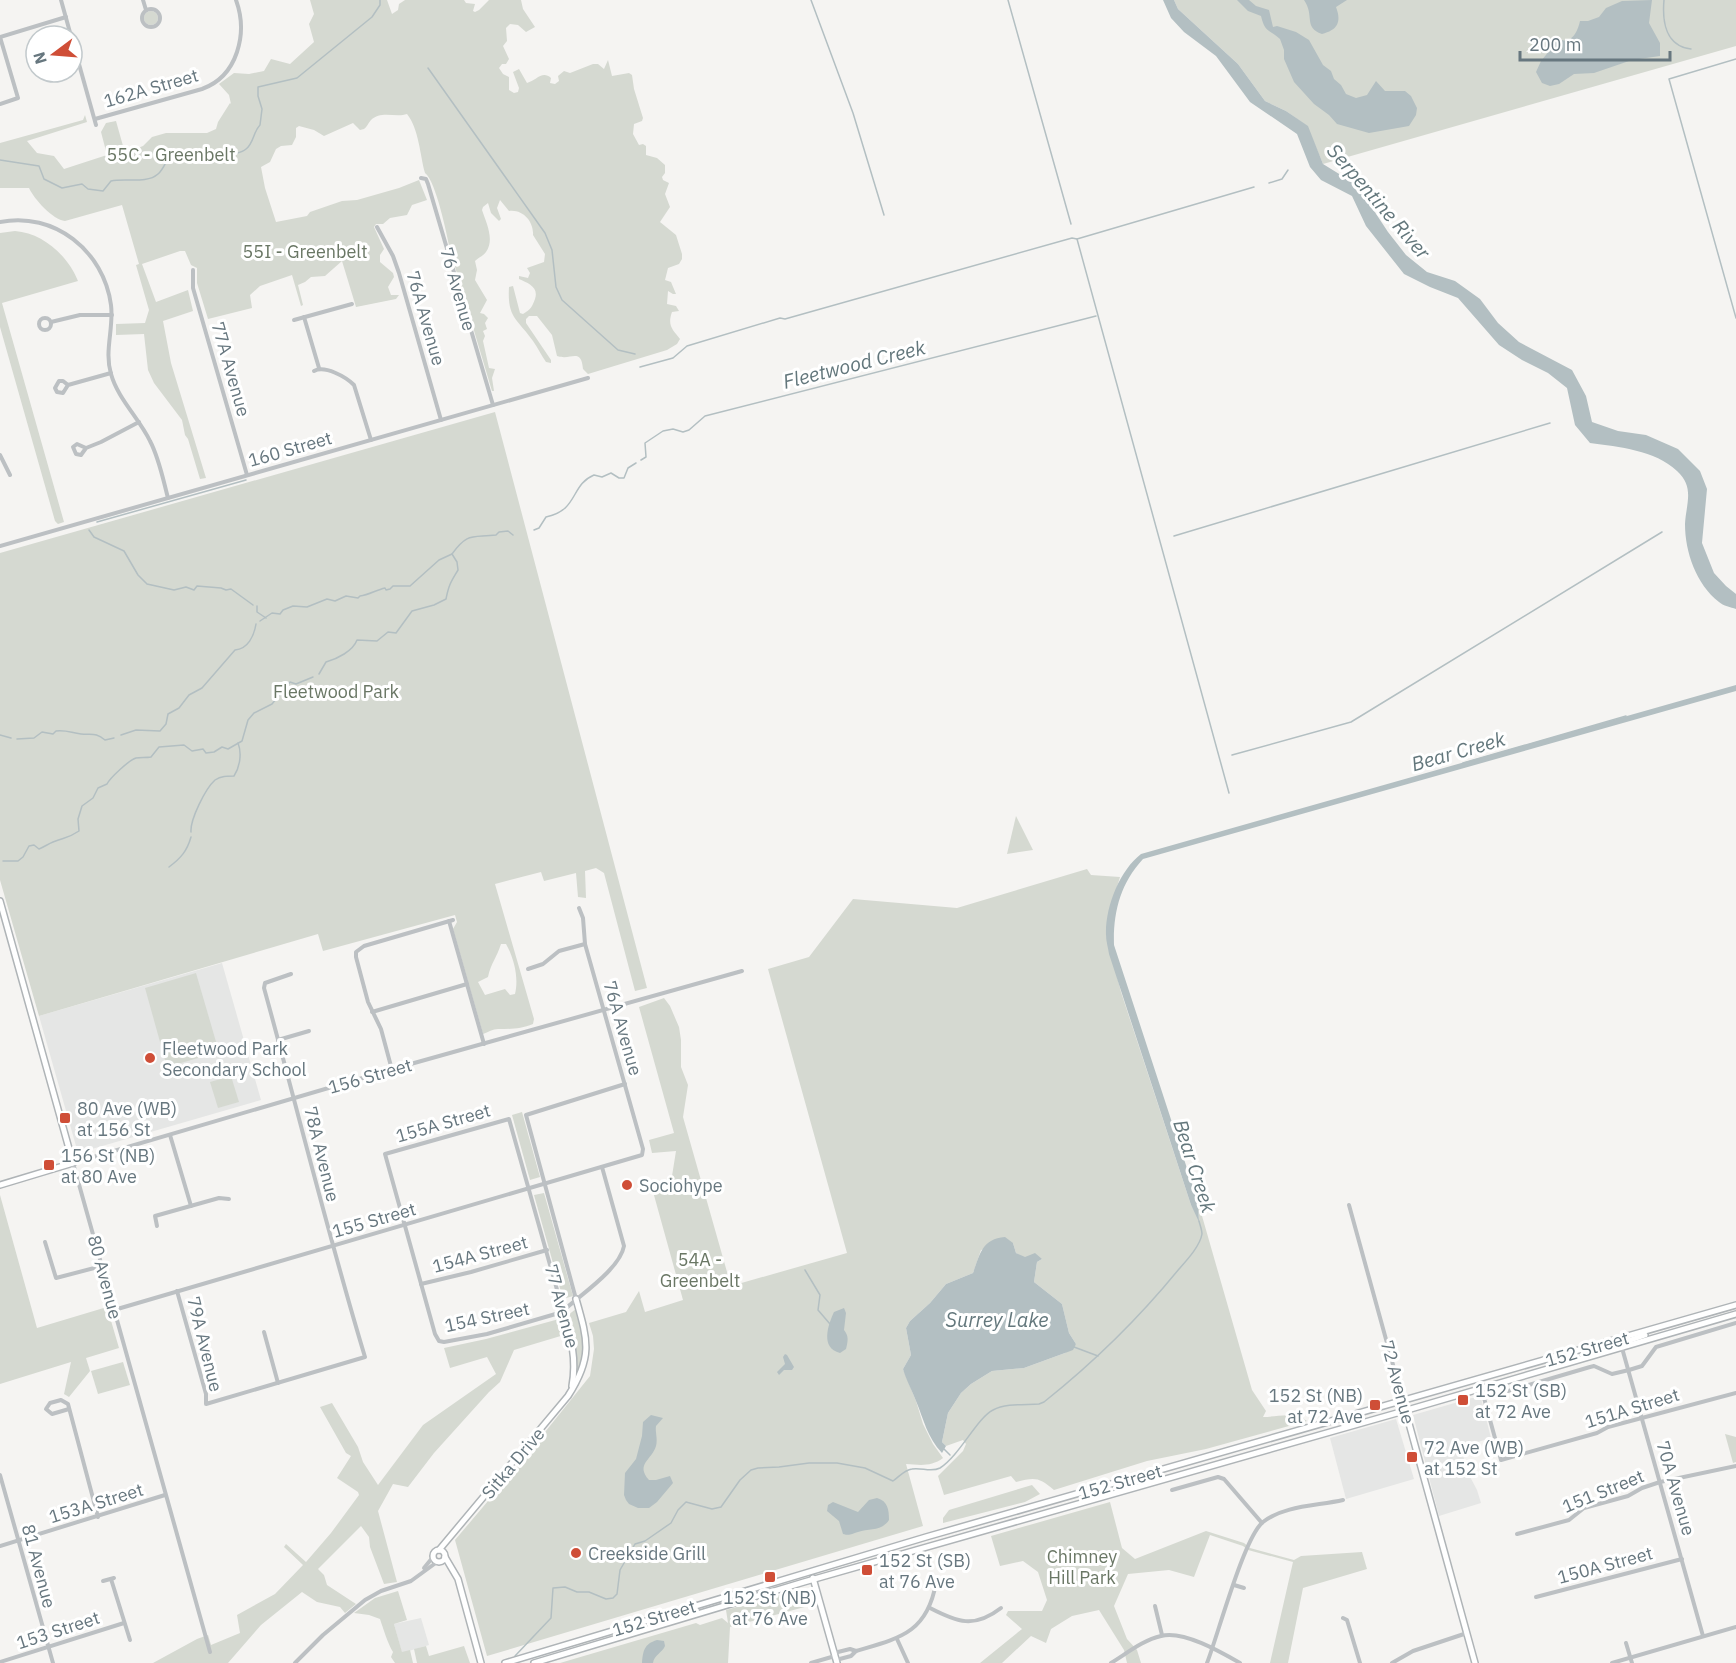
<svg xmlns="http://www.w3.org/2000/svg" width="1736" height="1663" font-family="'IBM Plex Sans',sans-serif">
	<style>
		.built { fill: #e5e6e5 }
		.green { fill: #d5d9d1; fill-rule: evenodd }
		.water { fill: #b3bfc2 }
		.lines { fill: none; stroke-linecap: round; stroke-linejoin: round }
		.stream { stroke: #b3bfc2; stroke-width: 1.5 }
		.secondary-casing { stroke: #afb4b7; stroke-width: 8 }
		.street { stroke: #bcc0c3; stroke-width: 4 }
		.secondary { stroke: #fff; stroke-width: 5 }
		.poi-dot { fill: #cf4e37; stroke: #fff; stroke-width: 2 }
		.labels { text-anchor: middle; dominant-baseline: central; stroke-width: 6; stroke-linejoin: round; paint-order: stroke }
		.street-label { font-size: 18px; fill: #67777f; stroke: #fff }
		.park-label { font-size: 18px; fill: #6a7765; stroke: #fff }
		.poi-label { font-size: 18px; fill: #67777f; stroke: #fff; text-anchor: start }
		.water-label { font-size: 20px; font-style: italic; fill: #63777c; stroke: #fff }
	</style>
	<rect width="100%" height="100%" fill="#f5f4f2"/>
	<!-- built -->
	<g class="built">
		<path d="M 222,963 L 261,1100 L 78,1153 L 39,1016 Z"/>
		<path d="M 1472,1398 L 1481,1398 L 1491,1438 L 1461,1447 L 1467,1471 L 1477,1490 L 1481,1503 L 1439,1516 L 1413,1415 Z"/>
		<path d="M 1396,1419 L 1414,1479 L 1346,1499 L 1330,1438 Z"/>
		<path d="M 421,1618 L 429,1645 L 402,1653 L 394,1624 Z"/>
	</g>
	<!-- green -->
	<g class="green">
		<path d="M 310,0 L 387,0 L 392,14 L 398,10 L 399,4 L 405,0 L 464,0 L 466,3 L 475,4 L 473,11 L 475,12 L 479,10 L 489,0 L 521,0 L 523,9 L 535,27 L 526,32 L 518,25 L 510,24 L 506,28 L 507,41 L 503,46 L 509,59 L 506,64 L 502,64 L 499,68 L 503,74 L 509,77 L 509,90 L 514,93 L 518,92 L 519,88 L 513,72 L 519,69 L 527,83 C 536,81 542,70 551,78 L 550,83 L 555,84 L 559,81 L 558,76 L 564,71 L 570,73 L 593,64 L 598,64 L 604,69 L 608,60 L 612,76 L 629,73 L 632,75 L 634,89 L 643,118 L 642,121 L 634,124 L 633,134 L 639,145 L 643,144 L 646,146 L 646,155 L 657,158 L 665,165 L 665,173 L 662,177 L 663,180 L 669,183 L 665,194 L 670,207 L 660,222 L 676,235 L 682,254 L 682,259 L 679,264 L 668,268 L 665,280 L 671,282 L 676,294 L 673,294 L 668,291 L 667,304 L 676,306 L 679,311 L 672,312 C 667,326 673,330 680,339 L 677,344 L 667,350 L 588,374 L 583,369 C 581,347 571,361 557,356 L 552,335 L 537,316 L 529,316 L 526,319 L 526,323 L 551,360 L 551,363 L 546,362 C 541,355 538,348 533,341 C 518,319 507,319 509,287 L 513,286 L 520,313 L 523,314 C 531,309 532,307 535,299 C 539,287 528,283 519,279 L 519,276 L 528,278 L 530,273 L 527,268 L 544,262 L 545,254 L 533,235 C 534,222 523,209 509,211 L 500,200 L 497,208 L 501,219 L 499,221 L 491,213 L 488,203 L 483,207 L 482,210 C 486,222 495,240 486,252 C 483,256 478,258 475,261 L 477,270 L 475,280 L 487,300 L 480,313 L 484,314 L 488,318 L 485,323 L 487,329 L 483,331 L 485,336 L 483,341 L 489,368 L 495,369 L 492,378 L 494,391 L 492,391 L 450,250 C 447,235 436,181 425,173 C 420,155 419,129 407,114 C 396,118 381,110 371,120 C 368,123 367,127 364,129 L 360,130 L 353,123 L 324,136 L 314,130 L 299,126 L 296,128 L 296,137 L 292,145 L 281,146 L 276,149 L 270,162 L 261,167 L 265,188 L 276,222 L 307,216 L 310,212 L 342,201 L 357,200 L 399,188 L 419,180 L 427,200 L 412,205 L 407,215 L 390,218 L 383,224 L 376,224 L 374,227 L 384,249 L 380,255 L 380,262 L 393,273 L 394,277 L 388,287 L 391,295 L 399,295 L 396,299 L 356,307 L 342,261 L 325,276 L 311,277 L 305,282 L 298,285 L 303,305 L 301,306 L 292,275 L 260,286 L 250,295 L 252,308 L 208,319 L 197,283 L 197,268 L 191,265 L 185,251 L 180,251 L 142,264 L 156,302 L 188,290 L 193,311 L 163,321 L 171,363 L 206,478 L 200,479 L 188,439 L 185,435 L 182,420 L 154,383 L 148,370 L 144,334 L 116,335 L 116,324 L 145,323 L 149,310 L 136,265 L 139,264 L 122,205 L 65,221 C 53,220 34,199 29,188 L 0,188 L 0,143 L 83,120 L 85,115 L 87,122 L 27,141 L 37,153 L 54,156 L 64,169 L 107,155 L 101,132 L 106,123 L 116,121 L 125,153 L 143,146 L 152,137 L 166,133 L 207,133 L 216,129 L 218,122 L 230,103 L 231,104 L 229,95 L 219,84 L 234,73 L 249,74 L 264,71 L 271,59 L 290,64 L 314,42 L 309,24 L 314,14 Z"/>
		<path d="M 1174,0 L 1736,0 L 1736,46 L 1323,164 L 1307,126 L 1286,111 L 1265,101 L 1238,64 L 1178,9 Z"/>
		<circle cx="151" cy="18" r="7"/>
		<path d="M 15,231 C 43,233 68,256 78,281 L 2,303 L 64,522 L 58,524 L 55,521 L 0,327 L 0,233 Z"/>
		<path d="M 495,412 L 647,988 L 635,991 L 604,873 L 596,868 L 585,871 L 586,898 L 578,897 L 576,873 L 544,881 L 541,872 L 495,884 L 534,1019 L 533,1024 C 521,1029 511,1029 498,1029 C 493,1029 488,1032 483,1034 L 453,929 L 457,922 L 455,915 L 323,951 L 318,934 L 39,1016 L 0,880 L 0,553 ZM 501,944 L 506,944 C 514,958 519,978 515,994 L 510,995 L 505,989 L 485,995 L 478,982 L 488,977 C 491,963 497,957 501,944 Z"/>
		<path d="M 1016,816 L 1033,850 L 1007,854 Z"/>
		<path d="M 1087,869 L 1091,875 L 1120,877 L 1109,913 L 1106,934 L 1121,992 L 1191,1205 L 1199,1220 L 1198,1202 L 1252,1390 L 1266,1411 L 1263,1417 C 1276,1417 1295,1411 1307,1421 L 1206,1449 L 1147,1461 L 1054,1490 C 1039,1477 1035,1477 1016,1482 L 1011,1476 L 944,1495 L 938,1476 L 963,1451 L 966,1444 L 963,1440 L 946,1446 L 942,1442 L 948,1413 L 961,1393 L 971,1384 L 992,1371 L 1024,1368 L 1065,1353 L 1076,1344 L 1069,1333 L 1062,1304 L 1034,1282 L 1037,1262 L 1042,1259 L 1025,1258 L 1016,1253 L 1013,1243 L 981,1250 L 973,1273 L 946,1284 L 930,1303 L 910,1321 L 906,1328 L 911,1355 L 903,1369 L 916,1401 L 923,1424 L 933,1444 L 943,1458 C 931,1467 920,1465 906,1464 L 923,1526 L 487,1656 L 455,1540 L 521,1462 L 590,1376 L 594,1349 L 593,1336 L 589,1323 L 626,1312 L 639,1291 L 645,1312 L 683,1300 L 652,1188 L 672,1176 L 676,1151 L 652,1153 L 649,1140 L 674,1133 L 639,1007 L 664,998 L 670,1006 L 679,1027 L 681,1040 L 681,1067 L 688,1085 L 683,1117 L 731,1286 L 847,1253 L 768,969 L 809,957 L 853,899 L 957,908 Z"/>
		<path d="M 196,973 L 219,1052 L 167,1067 L 145,988 Z"/>
		<path d="M 231,1076 L 239,1102 L 218,1108 L 210,1082 Z"/>
		<path d="M 522,1112 L 540,1177 L 530,1180 L 512,1115 Z"/>
		<path d="M 544,1193 L 573,1296 L 563,1299 L 534,1195 Z"/>
		<path d="M 0,1195 L 37,1328 L 107,1307 L 119,1348 L 86,1358 L 90,1371 L 69,1397 L 64,1394 L 71,1362 L 0,1384 Z"/>
		<path d="M 577,1308 C 585,1338 587,1350 576,1379 L 576,1349 L 567,1316 Z"/>
		<path d="M 559,1319 L 564,1335 L 514,1350 L 500,1382 L 489,1392 L 434,1453 L 408,1487 L 393,1484 L 378,1511 L 397,1582 L 384,1584 L 370,1547 L 369,1537 L 361,1526 L 318,1569 L 324,1575 L 327,1585 L 356,1604 L 345,1613 L 340,1607 L 317,1602 L 302,1592 L 261,1625 L 228,1663 L 153,1663 L 197,1639 L 208,1635 L 211,1645 L 240,1633 L 237,1615 L 275,1594 L 303,1565 L 284,1547 L 286,1544 L 306,1562 L 331,1533 L 359,1495 L 358,1492 L 337,1478 L 351,1456 L 346,1453 L 320,1407 L 332,1403 L 358,1447 L 363,1462 L 378,1485 L 423,1425 L 496,1374 L 487,1357 L 450,1368 L 444,1348 L 486,1339 Z"/>
		<path d="M 123,1362 L 130,1385 L 98,1394 L 91,1371 Z"/>
		<path d="M 1725,1434 L 1736,1437 L 1736,1462 L 1733,1463 Z"/>
		<path d="M 1032,1485 L 1040,1494 L 1025,1502 L 943,1523 L 943,1518 L 949,1510 Z"/>
		<path d="M 1110,1502 L 1122,1548 L 1135,1559 L 1206,1531 L 1244,1543 L 1250,1548 L 1294,1560 L 1301,1556 L 1362,1552 L 1367,1569 L 1303,1588 L 1288,1663 L 1270,1663 L 1293,1562 L 1248,1550 L 1243,1546 L 1210,1535 L 1194,1577 L 1169,1570 L 1128,1574 L 1114,1606 L 1127,1639 L 1137,1650 L 1141,1663 L 1127,1663 L 1124,1650 L 1099,1610 L 1072,1616 L 1051,1629 L 1046,1643 L 1031,1636 L 1002,1663 L 980,1663 L 1022,1629 L 1006,1615 L 1008,1611 L 1042,1611 L 1047,1600 L 1038,1572 L 1023,1561 L 1000,1566 L 991,1536 Z"/>
		<path d="M 804,1588 L 808,1589 L 812,1605 L 730,1627 L 728,1663 L 560,1663 L 696,1623 L 700,1625 L 722,1618 L 728,1623 L 726,1610 Z"/>
		<path d="M 398,1591 L 407,1620 L 394,1624 L 402,1652 L 410,1650 L 413,1663 L 395,1663 L 391,1657 L 393,1652 C 388,1644 383,1628 380,1619 L 369,1615 L 354,1613 L 375,1598 Z"/>
		<path d="M 426,1646 L 429,1656 L 464,1646 L 470,1663 L 417,1663 L 414,1649 Z"/>
	</g>
	<!-- water -->
	<g class="water">
		<path d="M 1163,0 L 1174,0 L 1178,9 L 1238,64 L 1265,101 L 1286,111 L 1308,126 L 1323,164 L 1357,185 L 1388,232 L 1406,255 L 1427,272 L 1455,281 L 1480,299 L 1498,323 L 1519,342 L 1572,370 L 1586,396 L 1592,422 L 1618,431 L 1646,435 L 1678,449 L 1700,471 L 1707,489 L 1702,543 L 1714,573 L 1726,586 L 1736,594 L 1736,609 C 1731,607 1723,606 1719,602 C 1696,584 1685,552 1685,524 C 1686,504 1695,487 1677,471 C 1655,450 1619,447 1590,443 L 1575,425 L 1567,388 L 1548,373 L 1522,360 L 1499,345 L 1458,298 L 1430,287 L 1404,274 L 1366,226 L 1352,196 L 1321,180 L 1310,167 L 1297,134 L 1250,102 L 1216,56 L 1184,32 L 1171,18 Z"/>
		<path d="M 1237,0 L 1249,0 L 1256,6 L 1269,10 L 1273,27 L 1277,26 L 1296,32 L 1309,40 L 1323,65 L 1331,71 L 1334,79 L 1341,85 L 1346,94 L 1356,98 L 1367,95 L 1376,81 L 1385,91 L 1405,91 L 1411,96 L 1417,108 L 1416,115 L 1409,126 L 1369,133 L 1337,124 L 1329,115 L 1314,104 L 1294,82 L 1284,59 L 1284,50 L 1280,39 C 1269,29 1265,33 1261,16 L 1248,11 Z"/>
		<path d="M 1304,0 L 1347,0 L 1336,7 C 1342,23 1337,30 1322,34 C 1303,27 1315,16 1304,0 Z"/>
		<path d="M 1652,0 L 1649,23 L 1660,43 L 1660,56 L 1632,60 L 1594,73 L 1574,74 L 1559,84 L 1550,86 L 1542,83 L 1536,72 L 1541,61 L 1550,50 L 1551,39 C 1559,37 1553,38 1561,40 C 1573,43 1578,30 1580,21 L 1588,21 L 1599,17 L 1606,8 L 1622,1 Z"/>
		<path d="M 1736,685 L 1736,691 L 1143,859 C 1120,884 1113,913 1114,945 L 1198,1202 L 1199,1222 L 1191,1205 L 1109,954 C 1108,947 1106,941 1106,935 C 1105,907 1120,870 1141,854 Z"/>
		<path d="M 1005,1237 L 1013,1243 L 1016,1253 L 1025,1257 L 1035,1253 L 1042,1259 L 1037,1262 L 1034,1282 L 1062,1304 L 1069,1333 L 1076,1344 L 1073,1350 L 1065,1353 L 1024,1368 L 992,1371 L 971,1384 L 961,1393 L 948,1413 L 942,1442 L 946,1446 L 942,1453 C 927,1437 924,1420 916,1401 C 912,1390 906,1380 903,1369 L 911,1355 L 906,1328 L 910,1321 L 930,1303 L 946,1284 L 973,1273 C 980,1254 982,1239 1005,1237 Z"/>
		<path d="M 844,1308 L 846,1313 L 844,1330 C 849,1336 848,1341 846,1349 L 840,1353 C 820,1348 828,1325 834,1312 Z"/>
		<path d="M 785,1354 L 787,1355 L 794,1367 L 792,1370 L 784,1370 L 779,1375 L 777,1372 L 785,1364 L 783,1357 Z"/>
		<path d="M 651,1415 L 663,1418 L 656,1426 C 655,1432 658,1439 656,1446 C 652,1460 635,1464 649,1480 L 656,1480 L 670,1476 L 673,1483 L 657,1502 L 649,1508 L 638,1508 L 629,1504 L 626,1500 L 624,1495 L 625,1473 L 636,1459 L 642,1436 L 643,1422 Z"/>
		<path d="M 877,1498 C 888,1501 889,1510 889,1520 C 881,1532 869,1528 858,1532 C 851,1534 850,1536 843,1534 L 839,1521 L 827,1511 L 828,1505 L 833,1502 L 858,1512 L 869,1500 Z"/>
		<path d="M 657,1640 L 664,1641 L 665,1646 C 662,1653 654,1655 653,1663 L 642,1663 C 643,1651 644,1644 657,1640 Z"/>
	</g>
	<g class="lines">
		<!-- stream -->
		<g class="stream">
			<path d="M 811,0 L 853,113 L 884,215"/>
			<path d="M 1008,0 L 1071,224"/>
			<path d="M 1664,0 C 1662,22 1666,46 1691,49"/>
			<path d="M 1736,59 L 1669,79 L 1736,318"/>
			<path d="M 428,68 L 545,233 L 552,250 L 556,287 L 562,300 L 618,350 L 635,354"/>
			<path d="M 0,160 L 39,166 L 44,179 L 62,188 L 82,184 L 88,189 L 103,191 L 111,181 C 125,178 147,184 158,174 C 164,169 166,160 171,154 C 178,154 183,156 190,158 C 200,160 238,156 246,149 C 254,143 253,132 260,125 L 262,109 L 258,96 L 258,87 L 297,78 L 372,17 L 380,5 L 380,0"/>
			<path d="M 1269,183 L 1282,179 L 1288,170"/>
			<path d="M 640,367 L 673,358 L 687,346 L 780,318 L 785,319 L 1072,238 L 1077,239"/>
			<path d="M 641,460 L 646,457 L 645,443 L 663,431 L 673,429 L 683,432 L 689,430 L 705,416 L 1096,316"/>
			<path d="M 97,522 L 246,480"/>
			<path d="M 89,530 L 94,537 L 124,551 L 138,575 L 147,584 L 174,590 L 186,587 L 194,590 L 197,586 L 221,588 L 226,590 L 231,589 L 253,605"/>
			<path d="M 534,530 L 539,528 L 546,517 C 579,510 570,485 594,475 L 602,477 L 611,473 L 619,478 L 624,478 L 628,468 L 636,463"/>
			<path d="M 1174,536 L 1550,423"/>
			<path d="M 257,606 L 257,612 L 266,618"/>
			<path d="M 260,621 L 272,613 L 280,614 L 283,610 L 293,606 L 307,607 L 327,599 L 335,601 L 346,596 L 358,598 L 360,596 C 369,595 376,590 385,588 L 386,590 L 390,589 L 393,586 L 410,586 L 439,560 L 452,554"/>
			<path d="M 319,674 L 326,662 C 337,659 353,651 357,640 L 377,641 L 388,632 L 396,633 L 412,611 L 434,605 L 446,599 C 449,584 451,582 458,570 L 457,562 L 452,554 C 468,532 472,538 496,535 L 499,532 L 508,531 L 513,535"/>
			<path d="M 0,735 L 11,738"/>
			<path d="M 121,735 L 136,730 L 160,731 L 166,724 L 168,714 L 179,708 L 189,695 L 202,688 L 235,650 C 248,649 254,636 256,624"/>
			<path d="M 17,739 L 34,738 L 42,732 L 53,734 L 56,731 C 68,730 71,733 81,734 C 92,735 96,732 105,740 L 114,738"/>
			<path d="M 1232,755 L 1351,722 L 1662,532"/>
			<path d="M 1463,763 L 1626,716"/>
			<path d="M 1229,793 L 1077,239 L 1254,187"/>
			<path d="M 191,832 C 190,820 205,789 215,780 C 221,776 227,776 234,776 C 240,767 242,753 238,743"/>
			<path d="M 3,861 L 18,861 L 23,857 L 29,846 L 34,845 L 39,849 C 44,847 48,844 53,842 C 65,837 67,839 79,831 L 78,819 L 82,806 L 93,798 L 98,788 L 107,784 C 110,778 129,760 136,758 C 140,757 146,758 151,757 L 159,747 L 184,745 L 192,751 L 203,749 L 206,753 L 214,752 L 222,747 L 228,749 L 242,741 L 248,720 L 254,713 L 272,704 L 290,682 L 296,684 L 313,677"/>
			<path d="M 169,867 C 181,858 187,851 191,837"/>
			<path d="M 805,1270 L 820,1295 L 818,1310 L 830,1324"/>
			<path d="M 1074,1347 L 1098,1356"/>
			<path d="M 944,1449 L 950,1455"/>
			<path d="M 515,1663 L 515,1656 L 551,1618 L 553,1588 L 565,1587 L 577,1592 L 589,1592 L 606,1599 L 613,1598 L 617,1594 L 620,1570 L 635,1544 L 645,1541 L 671,1523 L 678,1510 L 686,1502 L 712,1509 L 721,1507 L 740,1480 L 751,1470 L 758,1468 L 779,1467 L 809,1463 L 837,1463 L 865,1468 L 893,1481 C 899,1477 904,1470 912,1469 C 921,1467 931,1473 940,1468 C 960,1455 977,1418 993,1410 C 1006,1403 1025,1405 1039,1404 L 1044,1402 C 1093,1363 1139,1318 1179,1269 C 1187,1260 1200,1246 1202,1234 C 1202,1230 1200,1225 1199,1221"/>
		</g>
		<!-- secondary casing -->
		<g class="secondary-casing">
			<g id="secondary">
				<path d="M 0,901 L 73,1163 L 0,1185"/>
				<path d="M 563,1311 C 571,1337 577,1359 572,1386"/>
				<path d="M 1625,1342 L 1645,1335"/>
				<path d="M 1405,1409 L 1475,1663"/>
				<circle cx="439" cy="1556" r="6"/>
				<path d="M 439,1550 L 568,1396 C 593,1357 588,1341 576,1299"/>
				<path d="M 445,1557 L 458,1579 L 481,1663"/>
				<path d="M 813,1578 L 837,1663"/>
				<path d="M 505,1663 L 926,1537 L 1736,1305"/>
				<path d="M 534,1663 L 804,1582 L 1397,1413 L 1736,1314"/>
			</g>
		</g>
		<!-- street -->
		<g class="street">
			<path d="M 61,0 L 71,36"/>
			<path d="M 143,0 L 146,10"/>
			<circle cx="151" cy="18" r="9"/>
			<path d="M 0,37 L 18,98 L 0,104"/>
			<path d="M 0,37 L 66,17"/>
			<path d="M 72,39 L 96,125"/>
			<path d="M 95,119 L 202,89 C 238,76 248,33 236,0"/>
			<path d="M 421,178 L 426,179 L 428,184 L 493,405"/>
			<path d="M 0,222 C 54,211 104,251 111,305 C 114,328 104,351 111,374 C 118,399 139,418 150,441 C 159,458 163,479 168,498"/>
			<path d="M 377,227 L 393,256 L 399,273 L 441,420"/>
			<path d="M 193,270 L 193,288 L 247,475"/>
			<path d="M 304,317 L 319,368"/>
			<circle cx="45" cy="324" r="6"/>
			<path d="M 294,320 L 352,304"/>
			<path d="M 51,322 L 80,315 L 112,315"/>
			<path d="M 314,371 C 325,365 346,377 354,385 L 371,440"/>
			<path d="M 68,385 L 63,393 L 57,392 L 55,388 L 59,381 L 63,381 L 68,385 L 111,373"/>
			<path d="M 86,448 L 77,444 L 73,447 L 76,454 L 81,455 L 86,448 L 101,442 L 139,422"/>
			<path d="M 0,455 L 10,475"/>
			<path d="M 0,546 L 588,378"/>
			<path d="M 449,921 L 484,1044"/>
			<path d="M 528,969 L 543,964 L 559,951 L 585,944"/>
			<path d="M 372,1012 L 467,984"/>
			<path d="M 278,1040 L 309,1031"/>
			<path d="M 392,1070 L 381,1029 L 368,1002 L 356,957 L 356,952 L 364,946 L 453,920"/>
			<path d="M 170,1135 L 191,1206"/>
			<path d="M 1349,1205 L 1403,1401"/>
			<path d="M 157,1226 L 155,1216 L 219,1198 L 229,1199"/>
			<path d="M 45,1242 L 56,1278 L 102,1266"/>
			<path d="M 421,1284 L 471,1272 L 547,1250"/>
			<path d="M 177,1291 L 206,1394 L 206,1404 L 365,1357 C 328,1235 298,1111 264,988 L 265,983 L 291,974"/>
			<path d="M 576,1299 L 526,1115 L 625,1084"/>
			<path d="M 114,1310 L 642,1155 L 643,1149 L 585,944 L 583,918 L 579,908"/>
			<path d="M 563,1311 L 509,1119 L 385,1154 L 435,1334 L 439,1341 L 444,1342 L 487,1334 L 559,1313 L 563,1311 C 580,1295 620,1269 624,1246 L 602,1167"/>
			<path d="M 1736,1323 L 1656,1347 L 1642,1366 L 1629,1370 L 1612,1374 L 1594,1366 L 1590,1367 L 1484,1398 L 1501,1460 L 1597,1433 L 1608,1427 L 1736,1393"/>
			<path d="M 264,1332 L 278,1383"/>
			<path d="M 1622,1348 L 1703,1636"/>
			<path d="M 69,1409 L 52,1414 L 46,1409 L 50,1403 L 61,1400 L 68,1404 L 98,1517"/>
			<path d="M 0,1475 L 53,1663"/>
			<path d="M 1172,1490 L 1218,1477 L 1224,1479 L 1262,1523"/>
			<path d="M 1517,1534 L 1569,1520 L 1584,1508 L 1628,1496 L 1642,1488 L 1660,1482 L 1736,1466"/>
			<path d="M 0,1546 L 165,1495"/>
			<path d="M 424,1568 L 433,1557"/>
			<path d="M 111,1579 L 130,1640"/>
			<path d="M 103,1581 L 114,1578"/>
			<path d="M 1234,1585 L 1244,1588"/>
			<path d="M 1536,1597 L 1682,1559"/>
			<path d="M 1155,1606 L 1162,1635"/>
			<path d="M 930,1608 C 957,1622 974,1629 1001,1608"/>
			<path d="M 1343,1618 L 1347,1620 L 1360,1663"/>
			<path d="M 897,1639 L 908,1663"/>
			<path d="M 1626,1643 L 1632,1663"/>
			<path d="M 210,1652 L 73,1163 L 400,1067 L 742,971"/>
			<path d="M 834,1653 L 850,1649 L 856,1651 C 900,1638 927,1633 936,1583"/>
			<path d="M 836,1660 L 851,1656 L 856,1651"/>
			<path d="M 0,1662 L 124,1623"/>
			<path d="M 295,1663 L 323,1635 L 365,1600 L 381,1591 L 411,1581 L 437,1562"/>
			<path d="M 811,1663 L 835,1656"/>
			<path d="M 1111,1663 C 1126,1654 1143,1640 1161,1636 C 1183,1630 1221,1652 1240,1663"/>
			<path d="M 1207,1663 C 1218,1635 1244,1537 1263,1522 C 1285,1505 1317,1506 1343,1500"/>
			<path d="M 1392,1663 L 1413,1651 L 1467,1633"/>
			<path d="M 1612,1663 L 1736,1627"/>
		</g>
		<!-- secondary -->
		<use href="#secondary" class="secondary"/>
	</g>
	<!-- markers -->
	<g class="poi-dot">
		<circle cx="150" cy="1058" r="6"/>
		<rect x="59" y="1112" width="12" height="12" rx="3"/>
		<rect x="43" y="1159" width="12" height="12" rx="3"/>
		<circle cx="627" cy="1185" r="6"/>
		<rect x="1457" y="1394" width="12" height="12" rx="3"/>
		<rect x="1369" y="1399" width="12" height="12" rx="3"/>
		<rect x="1406" y="1451" width="12" height="12" rx="3"/>
		<circle cx="576" cy="1553" r="6"/>
		<rect x="861" y="1564" width="12" height="12" rx="3"/>
		<rect x="764" y="1571" width="12" height="12" rx="3"/>
	</g>
	<g class="labels">
		<!-- street labels -->
		<g class="street-label">
			<text transform="translate(151 88) rotate(-16)">162A Street</text>
			<text transform="translate(458 289) rotate(74)">76 Avenue</text>
			<text transform="translate(426 318) rotate(74)">76A Avenue</text>
			<text transform="translate(231 369) rotate(74)">77A Avenue</text>
			<text transform="translate(290 449) rotate(-16)">160 Street</text>
			<text transform="translate(623 1028) rotate(74)">76A Avenue</text>
			<text transform="translate(370 1076) rotate(-16)">156 Street</text>
			<text transform="translate(443 1123) rotate(-16)">155A Street</text>
			<text transform="translate(322 1154) rotate(76)">78A Avenue</text>
			<text transform="translate(374 1220) rotate(-16)">155 Street</text>
			<text transform="translate(480 1254) rotate(-15)">154A Street</text>
			<text transform="translate(105 1277) rotate(75)">80 Avenue</text>
			<text transform="translate(562 1306) rotate(75)">77 Avenue</text>
			<text transform="translate(487 1317) rotate(-12)">154 Street</text>
			<text transform="translate(205 1344) rotate(76)">79A Avenue</text>
			<text transform="translate(1587 1349) rotate(-16)">152 Street</text>
			<text transform="translate(1398 1382) rotate(75)">72 Avenue</text>
			<text transform="translate(1632 1408) rotate(-17)">151A Street</text>
			<text transform="translate(513 1463) rotate(-50)">Sitka Drive</text>
			<text transform="translate(1120 1482) rotate(-16)">152 Street</text>
			<text transform="translate(1676 1488) rotate(74)">70A Avenue</text>
			<text transform="translate(1603 1491) rotate(-22)">151 Street</text>
			<text transform="translate(96 1503) rotate(-17)">153A Street</text>
			<text transform="translate(1605 1565) rotate(-15)">150A Street</text>
			<text transform="translate(39 1566) rotate(75)">81 Avenue</text>
			<text transform="translate(654 1618) rotate(-17)">152 Street</text>
			<text transform="translate(58 1630) rotate(-18)">153 Street</text>
		</g>
		<!-- park labels -->
		<g class="park-label">
			<text x="171" y="154">55C - Greenbelt</text>
			<text x="305" y="251">55I - Greenbelt</text>
			<text x="336" y="691">Fleetwood Park</text>
			<text x="700" y="1259">54A -<tspan x="700" dy="21">Greenbelt</tspan></text>
			<text x="1082" y="1556">Chimney<tspan x="1082" dy="21">Hill Park</tspan></text>
		</g>
		<!-- poi labels -->
		<g class="poi-label">
			<text x="162" y="1048">Fleetwood Park<tspan x="162" dy="21">Secondary School</tspan></text>
			<text x="77" y="1108">80 Ave (WB)<tspan x="77" dy="21">at 156 St</tspan></text>
			<text x="61" y="1155">156 St (NB)<tspan x="61" dy="21">at 80 Ave</tspan></text>
			<text x="639" y="1185">Sociohype</text>
			<text x="1475" y="1390">152 St (SB)<tspan x="1475" dy="21">at 72 Ave</tspan></text>
			<text x="1363" y="1395" text-anchor="end">152 St (NB)<tspan x="1363" dy="21">at 72 Ave</tspan></text>
			<text x="1424" y="1447">72 Ave (WB)<tspan x="1424" dy="21">at 152 St</tspan></text>
			<text x="588" y="1553">Creekside Grill</text>
			<text x="879" y="1560">152 St (SB)<tspan x="879" dy="21">at 76 Ave</tspan></text>
			<text x="770" y="1597" text-anchor="middle">152 St (NB)<tspan x="770" dy="21">at 76 Ave</tspan></text>
		</g>
		<!-- water labels -->
		<g class="water-label">
			<text transform="translate(1379 201) rotate(49)">Serpentine River</text>
			<text transform="translate(854 364) rotate(-14)">Fleetwood Creek</text>
			<text transform="translate(1458 751) rotate(-16)">Bear Creek</text>
			<text transform="translate(1195 1166) rotate(72)">Bear Creek</text>
			<text x="997" y="1319">Surrey Lake</text>
		</g>
	</g>
	<!-- north arrow -->
	<g transform="translate(54 54) rotate(254)"><circle r="28" fill="#ffffff" stroke="#c2c9cc" stroke-width="1.5"/>
	<path d="M0-4.5L10 22L0 15L-10 22Z" fill="#cf4e37"/>
	<text y="-9" font-size="16" font-weight="bold" text-anchor="middle" fill="#67777f">N</text>
	</g>
	<!-- scale -->
	<path d="M1520 51v9h150v-9" fill="none" stroke="#67777f" stroke-width="3"/>
	<text x="1529" y="51" font-size="18" fill="#67777f" stroke="#ffffff" stroke-width="4.5" paint-order="stroke">200 m</text>
</svg>
